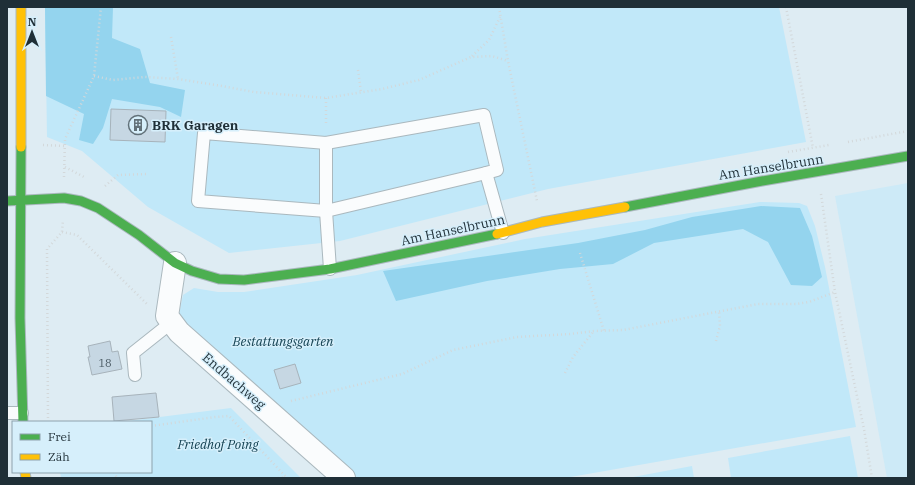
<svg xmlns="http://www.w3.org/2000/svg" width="915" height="485" font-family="'IBM Plex Serif',serif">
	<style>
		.built { fill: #cdeaf7 }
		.green { fill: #c1e8f9 }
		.forest { fill: #94d4ee }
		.building { fill: #c6d7e3; stroke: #a7b3bb }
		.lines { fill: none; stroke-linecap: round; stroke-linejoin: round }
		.lane-casing { stroke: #aab8be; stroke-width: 14 }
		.street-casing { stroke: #aab8be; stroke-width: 24 }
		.fast-casing { stroke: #aab8be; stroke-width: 11 }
		.slow-casing { stroke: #aab8be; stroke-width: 11 }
		.path { stroke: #d3d8da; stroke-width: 2.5; stroke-dasharray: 1 3; stroke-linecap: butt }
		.lane { stroke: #fafcfd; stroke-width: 12 }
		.street { stroke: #fafcfd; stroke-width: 22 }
		.fast { stroke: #4caf50; stroke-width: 9 }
		.slow { stroke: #ffc107; stroke-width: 9 }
		.labels { text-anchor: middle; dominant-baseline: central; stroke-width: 3; stroke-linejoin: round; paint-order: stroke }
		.number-label { font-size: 11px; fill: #4a5a63 }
		.poi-label { font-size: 13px; font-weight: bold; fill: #1f2f37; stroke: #d6effb; text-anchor: start }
		.street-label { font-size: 13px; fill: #1f2f37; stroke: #d6effb }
		.park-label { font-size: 13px; font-style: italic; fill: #134152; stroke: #d6effb }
	</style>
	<rect width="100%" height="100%" fill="#deecf3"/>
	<!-- built -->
	<path class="built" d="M 908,183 L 908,478 L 887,478 L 835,196 Z"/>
	<!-- green -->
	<g class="green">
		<path d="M 45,7 L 779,7 L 806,142 L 548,189 L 340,241 L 229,253 L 148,207 L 82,151 L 47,137 Z"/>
		<path d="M 760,202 L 799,203 L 807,206 L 815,226 L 825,267 L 856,427 L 565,478 L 352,478 L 188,331 L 179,314 L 183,295 L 194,288 L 218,292 L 244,292 L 357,275 L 525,239 Z"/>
		<path d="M 231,408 L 301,478 L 61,478 L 60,472 L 151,472 L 151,422 L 120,422 Z"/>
		<path d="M 850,436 L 858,478 L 731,478 L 728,458 Z"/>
		<path d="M 692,466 L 694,478 L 626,478 L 633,477 Z"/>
	</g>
	<!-- forest -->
	<g class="forest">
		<path d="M 45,7 L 113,7 L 112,38 L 140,49 L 150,83 L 185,90 L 181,117 L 160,107 L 112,99 L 103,128 L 93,144 L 79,140 L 84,114 L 46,96 Z"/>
		<path d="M 761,206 L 800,208 L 812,236 L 822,277 L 812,286 L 791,285 L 768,242 L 743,229 L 654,243 L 613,264 L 560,269 L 487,281 L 396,301 L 383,271 L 578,243 L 645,230 L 692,217 Z"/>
	</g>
	<!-- building -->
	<g class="building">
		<path d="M 111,109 L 166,111 L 165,142 L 110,140 Z"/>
		<path d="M 110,341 L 112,352 L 118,351 L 122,369 L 92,375 L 88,357 L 90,357 L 88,346 Z"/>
		<path d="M 295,364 L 301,383 L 280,389 L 274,370 Z"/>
		<path d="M 156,393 L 159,417 L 114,421 L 112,397 Z"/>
	</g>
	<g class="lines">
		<!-- lane casing -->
		<g class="lane-casing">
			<g id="lane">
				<path d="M 484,115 L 497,170 L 486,173 L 326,211 L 198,201 L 204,133 L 326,143 Z"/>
				<path d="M 326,143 L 326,211 L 330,269"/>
				<path d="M 486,173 L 503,233"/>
				<path d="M 135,375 L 133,353 L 172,322"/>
				<path d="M 7,413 L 22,413"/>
			</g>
		</g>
		<!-- street casing -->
		<g class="street-casing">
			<path id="street" d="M 175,263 L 167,316 L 179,332 L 344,478"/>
		</g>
		<!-- fast casing -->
		<g class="fast-casing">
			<g id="fast">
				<path d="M 21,147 L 20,318 L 23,422"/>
				<path d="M 7,201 L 64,198 L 81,201 L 98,208 L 139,235 L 175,263 L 192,271 L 219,279 L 244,280 L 330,269 L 497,234"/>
				<path d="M 625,207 L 762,181 L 908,156"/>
			</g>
		</g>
		<!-- slow casing -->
		<g class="slow-casing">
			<g id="slow">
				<path d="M 21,147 L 21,7"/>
				<path d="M 497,234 L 542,222 L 625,207"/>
				<path d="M 25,472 L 26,478"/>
			</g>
		</g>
		<!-- path -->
		<g class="path">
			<path d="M 499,7 L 508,61 L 537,201"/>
			<path d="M 786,7 L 813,148"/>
			<path d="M 171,37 L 178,79"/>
			<path d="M 472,56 L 489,40 L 500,17"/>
			<path d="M 358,70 L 361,92"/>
			<path d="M 94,76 L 113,80 L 145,77 L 178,79 L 222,86 L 254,92 L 326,98 L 382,89 L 419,80 L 471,57 L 492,56 L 508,61"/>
			<path d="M 326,98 L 326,125"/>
			<path d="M 848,142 L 908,131"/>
			<path d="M 43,145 L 65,146"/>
			<path d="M 788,152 L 829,145"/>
			<path d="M 65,167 L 86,178"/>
			<path d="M 64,177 L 65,139 L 94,76 L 101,7"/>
			<path d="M 105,186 L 118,175 L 148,174"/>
			<path d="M 821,194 L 835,292 L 864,429 L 872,478"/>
			<path d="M 62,232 L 77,235 L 147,304"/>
			<path d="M 580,253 L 604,331"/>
			<path d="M 716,341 L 720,326 L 719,311"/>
			<path d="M 565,373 L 573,357 L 594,331"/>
			<path d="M 291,401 L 402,374 L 453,350 L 517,337 L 570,334 L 594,331 L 623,330 L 758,304 L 796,304 L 809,302 L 835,292"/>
			<path d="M 48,422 L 47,249 L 62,232 L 63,220"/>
			<path d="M 151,426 L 215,417 L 229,416 L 286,477"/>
			<path d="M 114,472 L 117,478"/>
			<path d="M 278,478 L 286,477"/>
		</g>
		<!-- lane -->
		<use href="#lane" class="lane"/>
		<!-- street -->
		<use href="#street" class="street"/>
		<!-- fast -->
		<use href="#fast" class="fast"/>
		<!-- slow -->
		<use href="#slow" class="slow"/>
	</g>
	<!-- icons -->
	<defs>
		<g id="building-ring" transform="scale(1)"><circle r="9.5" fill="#d6effb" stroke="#627179" stroke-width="1.5"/><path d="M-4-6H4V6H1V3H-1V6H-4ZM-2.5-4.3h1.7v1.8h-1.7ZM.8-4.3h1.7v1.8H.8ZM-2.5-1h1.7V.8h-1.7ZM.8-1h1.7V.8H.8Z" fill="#627179"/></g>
	</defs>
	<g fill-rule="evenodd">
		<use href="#building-ring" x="138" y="125"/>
	</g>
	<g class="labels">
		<!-- number labels -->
		<g class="number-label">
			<text x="105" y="363">18</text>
		</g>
		<!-- poi labels -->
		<g class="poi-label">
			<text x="152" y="125">BRK Garagen</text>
		</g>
		<!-- street labels -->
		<g class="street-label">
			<text transform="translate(771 167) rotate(-9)">Am Hanselbrunn</text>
			<text transform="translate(453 230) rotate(-12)">Am Hanselbrunn</text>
			<text transform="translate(234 381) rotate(41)">Endbachweg</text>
		</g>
		<!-- park labels -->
		<g class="park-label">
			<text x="283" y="341">Bestattungsgarten</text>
			<text x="218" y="444">Friedhof Poing</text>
		</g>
	</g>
	<!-- border -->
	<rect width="915" height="485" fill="none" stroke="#1f2f37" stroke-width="16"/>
	<!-- legend -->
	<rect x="12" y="421" width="140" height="52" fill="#d6effb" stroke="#8da2ad"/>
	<rect x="20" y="434" width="20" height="6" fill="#4caf50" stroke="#8da2ad"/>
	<text x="48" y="441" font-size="12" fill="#1f2f37">Frei</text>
	<rect x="20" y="454" width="20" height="6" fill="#ffc107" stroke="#8da2ad"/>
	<text x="48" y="461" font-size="12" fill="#1f2f37">Zäh</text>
	<!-- north arrow -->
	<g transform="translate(32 32)" stroke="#d6effb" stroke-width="3" paint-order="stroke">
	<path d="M0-3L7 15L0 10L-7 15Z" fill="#1f2f37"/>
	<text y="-6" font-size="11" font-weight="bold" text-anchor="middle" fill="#1f2f37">N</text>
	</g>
</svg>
